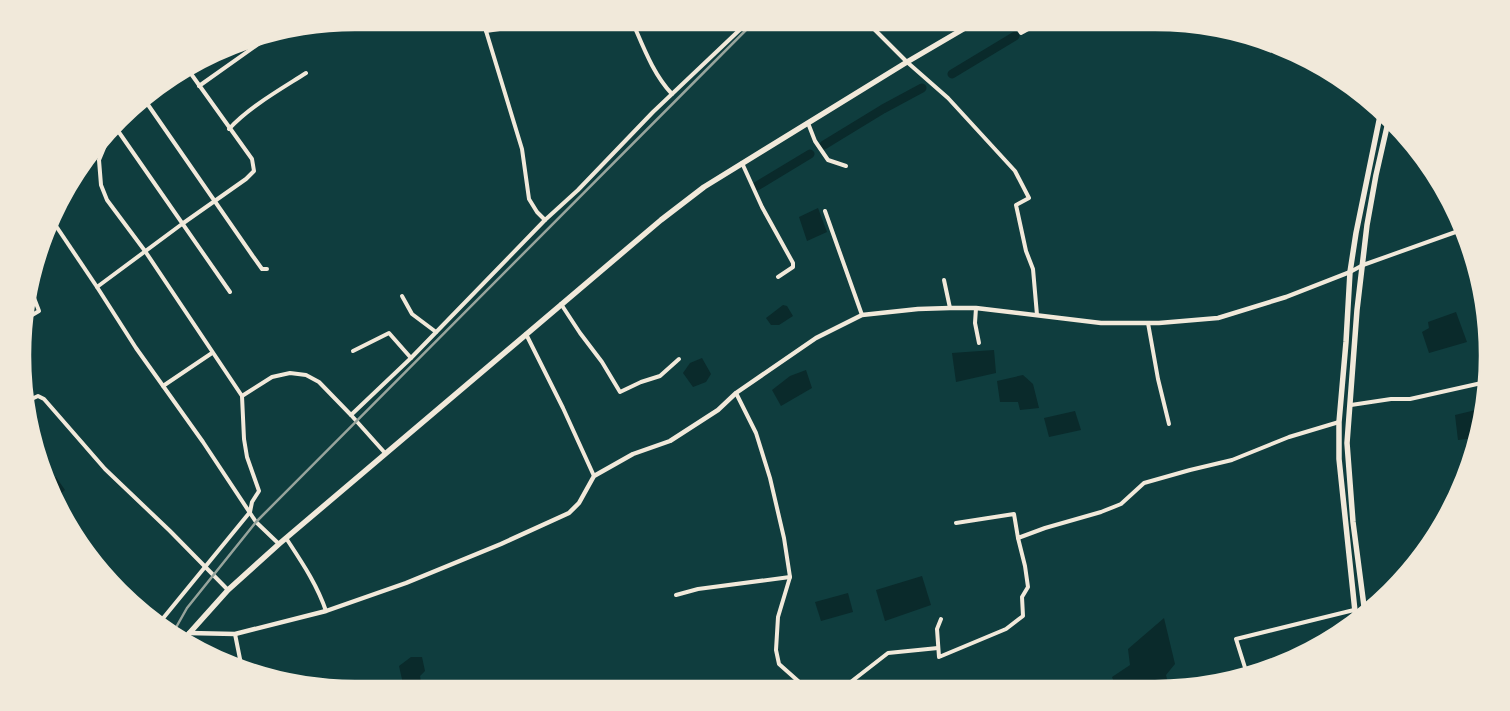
<svg xmlns="http://www.w3.org/2000/svg" width="1510" height="711" font-family="Manrope,sans-serif">
	<style>
		.water { fill: #0a2a2b }
		.lines { fill: none; stroke-linecap: round; stroke-linejoin: round }
		.canal { stroke: #0a2a2b; stroke-width: 9 }
		.minor { stroke: #f1e9da; stroke-width: 4 }
		.tertiary { stroke: #f1e9da; stroke-width: 4.5 }
		.primary { stroke: #f1e9da; stroke-width: 5.5 }
		.trunk { stroke: #f1e9da; stroke-width: 5.5 }
		.rail { stroke: #97a49c; stroke-width: 2.5 }
		.rim { fill: none; stroke: #f1e9da; stroke-width: 2.5 }
	</style>
	<rect width="100%" height="100%" fill="#0f3d3e"/>
	<!-- water -->
	<g class="water">
		<path d="M 818,208 L 827,232 L 807,241 L 799,217 Z"/>
		<path d="M 783,305 L 787,306 L 793,316 L 779,325 L 771,325 L 766,318 Z"/>
		<path d="M 1456,312 L 1467,342 L 1429,353 L 1422,332 L 1429,328 L 1428,322 Z"/>
		<path d="M 994,350 L 996,373 L 956,382 L 952,353 Z"/>
		<path d="M 702,358 L 711,374 L 706,382 L 693,387 L 683,373 L 690,363 Z"/>
		<path d="M 806,370 L 812,388 L 781,406 L 772,390 L 790,376 Z"/>
		<path d="M 1023,375 L 1033,384 L 1039,408 L 1020,410 L 1018,402 L 1000,402 L 997,381 Z"/>
		<path d="M 1484,408 L 1482,421 L 1477,438 L 1458,440 L 1455,415 Z"/>
		<path d="M 1075,411 L 1081,430 L 1049,437 L 1044,418 Z"/>
		<path d="M 48,476 L 52,479 L 56,477 L 65,490 L 54,499 Z"/>
		<path d="M 922,576 L 931,605 L 885,621 L 876,590 Z"/>
		<path d="M 848,593 L 853,612 L 821,621 L 815,602 Z"/>
		<path d="M 1164,618 L 1175,664 L 1166,675 L 1169,687 L 1116,687 L 1112,677 L 1130,665 L 1128,649 Z"/>
		<path d="M 411,657 L 422,657 L 425,671 L 420,676 L 421,682 L 404,688 L 399,666 Z"/>
	</g>
	<g class="lines">
		<!-- canal -->
		<g class="canal">
			<path d="M 952,74 L 1015,36"/>
			<path d="M 824,145 L 883,109 L 922,88"/>
			<path d="M 757,186 L 810,154"/>
		</g>
		<!-- minor -->
		<g class="minor">
			<path d="M 485,21 L 486,31 L 522,149 L 529,199 L 537,212 L 545,220"/>
			<path d="M 632,21 C 643,46 653,74 672,94"/>
			<path d="M 866,21 L 907,62 L 948,98 L 1015,171 L 1029,198 L 1016,205 L 1026,251 L 1033,269 L 1037,315"/>
			<path d="M 1013,21 L 1021,33 L 1043,21"/>
			<path d="M 486,31 L 554,21"/>
			<path d="M 189,71 L 252,159 L 254,171 L 246,179 L 182,224 L 97,287 L 136,348 L 203,442 L 256,522 L 279,544"/>
			<path d="M 199,86 L 271,35"/>
			<path d="M 144,99 L 252,255 L 262,269 L 267,269"/>
			<path d="M 808,123 L 815,141 L 828,160 L 846,166"/>
			<path d="M 116,128 L 230,292"/>
			<path d="M 229,129 C 249,107 281,89 306,73"/>
			<path d="M 109,136 L 99,160 L 101,185 L 107,200 L 145,251 L 242,396 L 244,439 L 247,457 L 259,491 L 252,502 L 250,512 L 160,622"/>
			<path d="M 742,163 L 762,207 L 793,263 L 793,267 L 778,277"/>
			<path d="M 825,211 L 862,315"/>
			<path d="M 52,220 L 97,287"/>
			<path d="M 1350,272 L 1363,265 L 1464,229"/>
			<path d="M 944,280 L 950,308"/>
			<path d="M 402,296 L 412,314 L 436,332"/>
			<path d="M 561,304 L 580,333 L 602,362 L 620,392 L 641,382 L 660,376 L 679,359"/>
			<path d="M 976,308 L 975,323 L 979,343"/>
			<path d="M 27,318 L 39,311 L 31,290"/>
			<path d="M 1148,323 L 1158,379 L 1169,424"/>
			<path d="M 526,334 L 563,408 L 594,476"/>
			<path d="M 353,351 L 389,333 L 411,358"/>
			<path d="M 163,386 L 212,353"/>
			<path d="M 736,393 L 756,433 L 770,478 L 784,538 L 790,577 L 778,617 L 776,650 L 779,664 L 806,688"/>
			<path d="M 242,396 L 272,377 L 290,373 L 306,375 L 319,382 L 351,415"/>
			<path d="M 25,402 L 38,396 L 44,399 L 105,469 L 170,531 L 228,590"/>
			<path d="M 1351,405 L 1391,399 L 1410,399 L 1486,382"/>
			<path d="M 385,453 L 351,415 L 411,358 L 545,220 L 578,190 L 653,112 L 749,21"/>
			<path d="M 956,523 L 1014,514 L 1018,538 L 1045,528 L 1101,512 L 1121,504 L 1144,483 L 1190,470 L 1232,460 L 1289,437 L 1339,422"/>
			<path d="M 286,538 C 301,561 317,584 326,611"/>
			<path d="M 676,595 L 698,589 L 790,577"/>
			<path d="M 941,619 L 937,629 L 939,657 L 1006,629 L 1023,616 L 1022,597 L 1028,587 L 1025,566 L 1018,538"/>
			<path d="M 235,634 L 242,669"/>
			<path d="M 1247,674 L 1236,639 L 1354,610"/>
			<path d="M 843,688 L 888,653 L 938,648"/>
		</g>
		<!-- tertiary -->
		<path class="tertiary" d="M 189,633 L 235,634 L 326,611 L 406,583 L 501,544 L 569,513 L 579,503 L 594,476 L 633,454 L 670,441 L 718,410 L 736,393 L 816,338 L 862,315 L 918,309 L 950,308 L 976,308 L 1101,323 L 1159,323 L 1218,318 L 1286,297 L 1350,272"/>
		<!-- primary -->
		<g class="primary">
			<path d="M 1365,614 L 1353,522 L 1347,443 L 1357,310 L 1367,225 L 1376,175 L 1389,118"/>
			<path d="M 1356,621 L 1339,459 L 1339,422 L 1346,342 L 1350,272 L 1356,233 L 1381,111"/>
		</g>
		<!-- trunk -->
		<path class="trunk" d="M 185,638 L 228,590 L 279,544 L 661,220 L 704,187 L 907,62 L 977,21"/>
		<!-- rail -->
		<path class="rail" d="M 174,631 L 187,608 L 256,522 L 755,21"/>
	</g>
	<!-- crop -->
	<path d="M0 0H1510V711H0ZM355 30H1155A325 325 0 0 1 1480 355V356A325 325 0 0 1 1155 681H355A325 325 0 0 1 30 356V355A325 325 0 0 1 355 30Z" fill="#f1e9da" fill-rule="evenodd"/>
	<path class="rim" d="M355 30H1155A325 325 0 0 1 1480 355V356A325 325 0 0 1 1155 681H355A325 325 0 0 1 30 356V355A325 325 0 0 1 355 30Z"/>
</svg>
